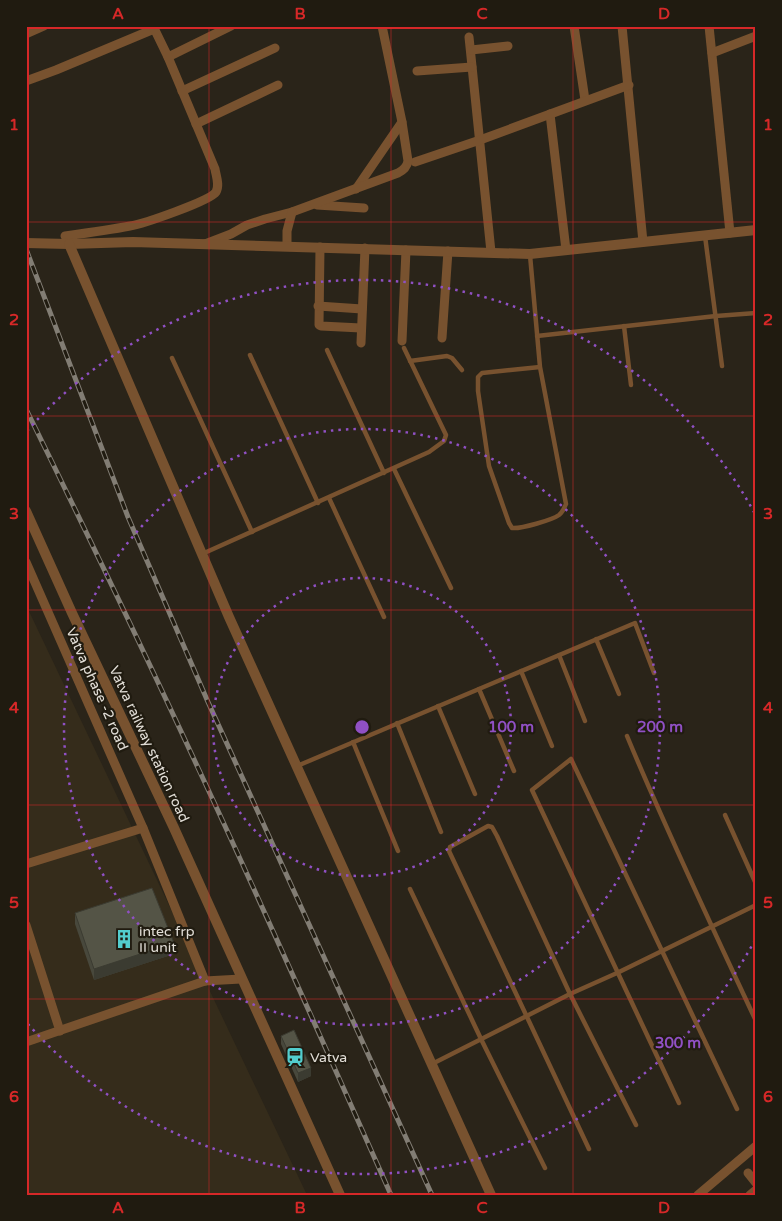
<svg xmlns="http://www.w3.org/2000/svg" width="782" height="1221" font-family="'Varela Round',sans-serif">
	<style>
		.built { fill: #352c1b }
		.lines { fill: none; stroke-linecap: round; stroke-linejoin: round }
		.service { stroke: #78522f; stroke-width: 4.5 }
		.minor { stroke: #78522f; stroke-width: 9 }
		.tertiary { stroke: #78522f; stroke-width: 10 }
		.rail-casing { stroke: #827d74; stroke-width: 5 }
		.rail { stroke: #201b10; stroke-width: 3; stroke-dasharray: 9; stroke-linecap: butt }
		.wall { fill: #48483c }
		.shaded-wall { fill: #3b3b31 }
		.building { fill: #545446; stroke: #3b3b31 }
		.grid { fill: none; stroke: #d62828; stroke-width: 1; stroke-opacity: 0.55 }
		.ring { fill: none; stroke: #9050c4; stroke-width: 2.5; stroke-dasharray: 2.5 5 }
		.labels { text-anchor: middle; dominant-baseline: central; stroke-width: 4.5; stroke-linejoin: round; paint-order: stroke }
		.street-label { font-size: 14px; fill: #e2ded7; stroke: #201b10 }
		.poi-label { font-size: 14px; fill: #e2ded7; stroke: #201b10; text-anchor: start }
		.centre { fill: #9050c4; stroke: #201b10; stroke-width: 2.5 }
		.ring-label { font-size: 15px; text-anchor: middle; font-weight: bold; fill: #9050c4; stroke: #201b10; stroke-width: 4.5; stroke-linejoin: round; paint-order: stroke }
		.neatline { fill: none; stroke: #d62828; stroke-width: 2 }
		.grid-label { font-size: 16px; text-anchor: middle; font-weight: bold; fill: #d62828 }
	</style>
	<rect width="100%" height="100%" fill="#2a2419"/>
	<!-- built -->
	<path class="built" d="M 26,605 L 307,1195 L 26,1195 Z"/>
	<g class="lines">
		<!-- service -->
		<g class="service">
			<path d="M 705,236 L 722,366"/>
			<path d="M 530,255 L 540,367 L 566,504 C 564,508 563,512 559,515 C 552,520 521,529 512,528 L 509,523 L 489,466 L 478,391 L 478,377 L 482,373 L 540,367"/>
			<path d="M 624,326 L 631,385"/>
			<path d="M 537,336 L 716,316 L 756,313"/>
			<path d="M 327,350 L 384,473"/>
			<path d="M 250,355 L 318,503"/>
			<path d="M 172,358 L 252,532"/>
			<path d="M 410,361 L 447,356 L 452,358 L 462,370"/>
			<path d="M 394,469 L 451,588"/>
			<path d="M 329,498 L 384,617"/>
			<path d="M 202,554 L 429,452 L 444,441 L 446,435 L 404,348"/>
			<path d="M 596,639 L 619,694"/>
			<path d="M 559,655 L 585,721"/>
			<path d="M 521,671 L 552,746"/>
			<path d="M 479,689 L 514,771"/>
			<path d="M 438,706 L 475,794"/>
			<path d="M 397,723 L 441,832"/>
			<path d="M 627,736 C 667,832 712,927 756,1021"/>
			<path d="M 353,742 L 398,851"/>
			<path d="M 297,766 L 635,623 L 654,673"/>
			<path d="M 725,815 L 756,884"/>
			<path d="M 410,889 L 481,1039 L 545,1168"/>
			<path d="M 432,1064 L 570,994 L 617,973 L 756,905"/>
			<path d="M 679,1103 L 532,790 L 571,759 L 737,1109"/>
			<path d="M 589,1149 L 449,851 L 450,847 L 488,826 L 492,827 L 497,836 L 570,994 L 636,1125"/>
		</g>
		<!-- minor -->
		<g class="minor">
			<path d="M 574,26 L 585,100"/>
			<path d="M 622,26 L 643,242"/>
			<path d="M 709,26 L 730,233"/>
			<path d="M 26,34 L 44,26"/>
			<path d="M 469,37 L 491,252"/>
			<path d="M 471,50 L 508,46"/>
			<path d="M 712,53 L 756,36"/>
			<path d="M 168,57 L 231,26"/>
			<path d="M 417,71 L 472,67"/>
			<path d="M 26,81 L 56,70 L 154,29"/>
			<path d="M 182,91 L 275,48"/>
			<path d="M 550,114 L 566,250"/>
			<path d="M 196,124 L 278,85"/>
			<path d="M 415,162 L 480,140 L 629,85"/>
			<path d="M 356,189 L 402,122"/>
			<path d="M 317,205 L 364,208"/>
			<path d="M 65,236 C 87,233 109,230 130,226 C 143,224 210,201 216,192 C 220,185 216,176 215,169 L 168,57 L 153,26"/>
			<path d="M 205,244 L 231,234 L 247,225 L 265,219 L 292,212 L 398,173 C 404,170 407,167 408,161 L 402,122 L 382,26"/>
			<path d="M 287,246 L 287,231 L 292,212"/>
			<path d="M 320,247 L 319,325 L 321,326 L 361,328"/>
			<path d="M 318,306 L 362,309"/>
			<path d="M 442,338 L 448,251"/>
			<path d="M 402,341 L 406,250"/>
			<path d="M 361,343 L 365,248"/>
			<path d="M 26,562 L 143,828 L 205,981"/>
			<path d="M 26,864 L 143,828"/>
			<path d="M 26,925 L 60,1031"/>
			<path d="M 26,1042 L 205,981 L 241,979"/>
			<path d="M 748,1173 L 756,1183"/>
			<path d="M 698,1195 L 756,1146"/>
			<path d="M 750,1195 L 756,1190"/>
		</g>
		<!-- tertiary -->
		<g class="tertiary">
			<path d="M 26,243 L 69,244 L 133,242 L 530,254 L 756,230"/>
			<path d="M 69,244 L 229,617 L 491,1195"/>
			<path d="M 26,511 L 72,613 L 174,828 L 340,1195"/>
		</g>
		<!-- rail casing -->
		<g class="rail-casing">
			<g id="rail">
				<path d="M 26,249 L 128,517 L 208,702 L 432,1195"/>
				<path d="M 26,409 C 85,529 143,649 199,770 C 265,911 328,1053 391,1195"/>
			</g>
		</g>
		<!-- rail -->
		<use href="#rail" class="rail"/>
	</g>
	<!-- wall -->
	<g class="wall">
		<path d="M 75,913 L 174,954 L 94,980 L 75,924 Z"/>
		<path d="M 281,1036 L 311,1076 L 298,1082 L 281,1044 Z"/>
	</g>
	<!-- shaded-wall -->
	<g class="shaded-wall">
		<path d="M 174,943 L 174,954 L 94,980 L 94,969 Z"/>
		<path d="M 311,1068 L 311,1076 L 298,1082 L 298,1073 Z"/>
	</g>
	<!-- building -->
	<g class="building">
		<path d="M 152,888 L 174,943 L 94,969 L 75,913 Z"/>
		<path d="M 294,1030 L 311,1068 L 298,1073 L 281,1036 Z"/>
	</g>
	<!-- grid -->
	<path class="grid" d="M 209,26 L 209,1195M 391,26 L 391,1195M 573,26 L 573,1195M 26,222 L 756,222M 26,416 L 756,416M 26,610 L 756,610M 26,805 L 756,805M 26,999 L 756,999"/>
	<!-- distance rings -->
	<g class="ring">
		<circle cx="362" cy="727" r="149"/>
		<circle cx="362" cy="727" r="298"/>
		<path d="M755 940A447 447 0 0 1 27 1023M27 431A447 447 0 0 1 755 514"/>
	</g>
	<!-- icons -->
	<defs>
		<g id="building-bare" transform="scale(1.5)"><path d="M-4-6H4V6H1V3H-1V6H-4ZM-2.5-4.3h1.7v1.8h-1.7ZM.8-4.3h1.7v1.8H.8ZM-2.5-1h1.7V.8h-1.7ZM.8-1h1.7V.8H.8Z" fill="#52cdce" stroke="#201b10" stroke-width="2.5" paint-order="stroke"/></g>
		<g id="station-bare" transform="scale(1.5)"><path d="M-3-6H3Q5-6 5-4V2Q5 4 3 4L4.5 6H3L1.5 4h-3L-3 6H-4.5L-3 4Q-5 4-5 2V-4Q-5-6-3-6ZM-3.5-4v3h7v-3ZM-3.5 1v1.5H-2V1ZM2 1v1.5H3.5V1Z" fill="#52cdce" stroke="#201b10" stroke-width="2.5" paint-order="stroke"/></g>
	</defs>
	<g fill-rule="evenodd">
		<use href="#building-bare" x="124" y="939"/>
		<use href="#station-bare" x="295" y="1057"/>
	</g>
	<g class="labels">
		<!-- street labels -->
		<g class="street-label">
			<text transform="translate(97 689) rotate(66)">Vatva phase -2 road</text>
			<text transform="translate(149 744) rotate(65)">Vatva railway station road</text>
		</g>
		<!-- poi labels -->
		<g class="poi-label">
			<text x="139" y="931">intec frp<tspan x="139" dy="16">II unit</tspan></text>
			<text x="310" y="1057">Vatva</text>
		</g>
	</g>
	<circle cx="362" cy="727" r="8" class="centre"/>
	<g class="ring-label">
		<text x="511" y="732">100 m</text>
		<text x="660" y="732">200 m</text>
		<text x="678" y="1048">300 m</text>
	</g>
	<!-- border -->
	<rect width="782" height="1221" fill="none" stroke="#201b10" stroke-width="55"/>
	<rect x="28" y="28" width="726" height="1166" class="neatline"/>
	<g class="grid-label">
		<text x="118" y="19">A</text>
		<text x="300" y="19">B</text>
		<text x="482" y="19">C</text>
		<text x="664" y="19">D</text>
		<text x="14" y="130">1</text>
		<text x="768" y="130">1</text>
		<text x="14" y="325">2</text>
		<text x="768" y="325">2</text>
		<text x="14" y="519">3</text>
		<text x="768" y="519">3</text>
		<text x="14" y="713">4</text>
		<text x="768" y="713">4</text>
		<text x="14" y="908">5</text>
		<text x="768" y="908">5</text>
		<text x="14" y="1102">6</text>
		<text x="768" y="1102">6</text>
		<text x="118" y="1213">A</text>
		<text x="300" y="1213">B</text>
		<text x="482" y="1213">C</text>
		<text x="664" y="1213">D</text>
	</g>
</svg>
